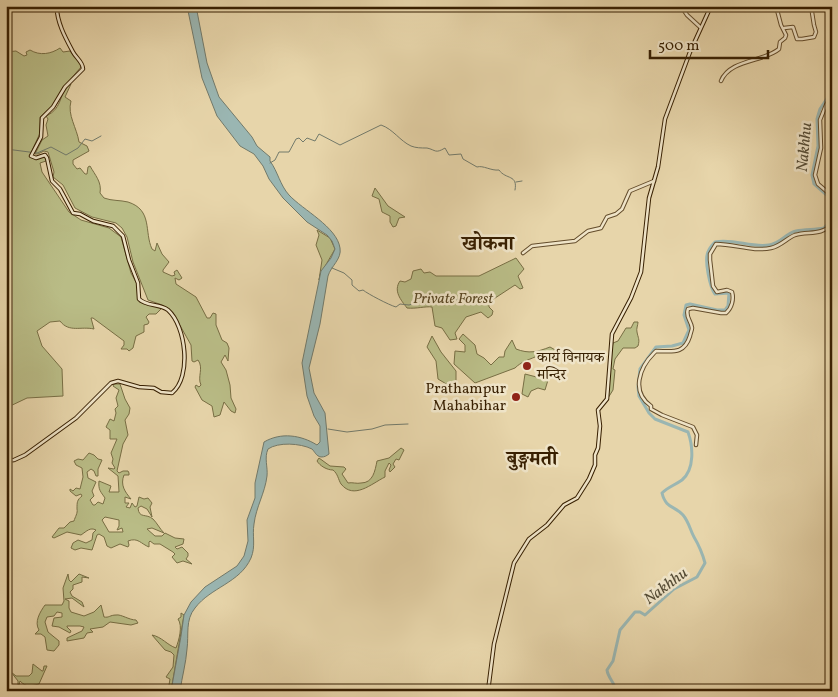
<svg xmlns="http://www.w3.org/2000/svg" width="838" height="697" font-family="Vollkorn,'Noto Serif Devanagari',serif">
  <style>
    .green { fill: #b9bc86; stroke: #786e44; fill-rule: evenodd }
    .water { fill: #9ab6b2; stroke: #727a6b }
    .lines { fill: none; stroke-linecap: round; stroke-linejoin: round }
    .stream { stroke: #727a6b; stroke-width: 1 }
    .river { stroke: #9ab6b2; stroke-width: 3 }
    .tertiary-casing { stroke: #634c2b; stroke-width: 4.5 }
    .secondary-casing { stroke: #371f01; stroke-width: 4.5 }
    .tertiary { stroke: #efe4c8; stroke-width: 2.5 }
    .secondary { stroke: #efe4c8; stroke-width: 2.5 }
    .poi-dot { fill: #8f2418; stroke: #efe4c8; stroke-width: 2 }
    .labels { text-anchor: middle; stroke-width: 5; stroke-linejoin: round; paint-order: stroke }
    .park-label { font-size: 15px; font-style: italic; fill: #584622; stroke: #efe4c8 }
    .poi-label { font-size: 15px; fill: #371f01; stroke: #efe4c8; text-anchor: start }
    .water-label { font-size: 16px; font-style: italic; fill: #554c36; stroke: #efe4c8 }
    .district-label { font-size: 20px; font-weight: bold; fill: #371f01; stroke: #efe4c8 }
  </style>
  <rect width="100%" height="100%" fill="#e7d5aa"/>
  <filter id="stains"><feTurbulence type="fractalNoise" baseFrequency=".004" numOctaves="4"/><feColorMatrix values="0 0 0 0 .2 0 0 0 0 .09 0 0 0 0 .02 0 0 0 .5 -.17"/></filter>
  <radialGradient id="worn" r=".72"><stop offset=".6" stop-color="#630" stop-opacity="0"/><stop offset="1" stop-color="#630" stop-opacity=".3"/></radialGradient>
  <g class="green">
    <path d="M60 48 63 52 70 51 81 64V67L63 88 54 104 40 117V133L30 155 32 158 44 156 47 158 46 161 40 163 42 172 69 212 81 220 109 228 121 237 131 273 137 284 139 302 162 308 156 314H149L146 317 149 322 148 324 144 325V332L136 336 133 348 129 351 127 349H121L124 345V341L93 318H91L94 329C81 326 69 333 60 321L50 322 37 331 42 346 62 369 63 396 27 398 6 408V52L16 51 24 56 27 55 26 52 30 50C40 56 51 54 60 48Z"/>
    <path d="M71 84 65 97 71 101C67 115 77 128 79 142L87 146 89 151 73 160V164L77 169 80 168 85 174H87L88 167 90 166C95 175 102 182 100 193L104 198C112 201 120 200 128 202 153 210 144 232 152 249L155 251 157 243 162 254 169 262 163 270V272L172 276 175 275 174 272 177 270 182 278 179 280 175 278 176 284 196 297 207 318H210L213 313 216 314V325L222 340 227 343 229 348 228 361 225 355 221 362 226 370 230 385 231 398 236 409 235 413 231 411 224 402 220 415 214 417 212 406 202 400 195 387 196 385 199 387 201 385C197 377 204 368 198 360L194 362 192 361 191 345 173 313 162 305 148 300 133 262 127 237 122 228 116 223 92 217 75 208 63 185 53 177 54 172 48 152 44 151 38 154H35L42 140 48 136 46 125 48 119 46 116C64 108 58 92 71 84Z"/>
    <path d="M375 188 388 206 405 217 399 218 396 226 393 227 390 222V216L382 212 379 199 372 196Z"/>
    <path d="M317 230 330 238 335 249 320 275 319 280 322 260 316 245 319 235Z"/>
    <path d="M516 258 524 269 518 276 523 288 520 289 515 285 489 302V307L493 311 492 315 488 318 481 312 466 317 455 333 457 339 450 340 442 328 435 326 432 307C426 306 416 309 407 308 401 300 393 291 400 281L405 282 411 279 413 271 421 269 424 273 430 272 436 276H479Z"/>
    <path d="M634 322H638C638 325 636 329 637 332 638 338 640 339 638 346L635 348H623L615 359 613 369 615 370 613 390 608 398 610 359 613 343 618 341 626 328H631Z"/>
    <path d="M463 334 475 345 477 354 484 358 491 365 499 357H504L505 351 512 340 516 349C529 354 537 352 550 347L557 351 555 355 543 361 535 357C528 360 521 362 515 368L475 383 454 364 455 351 465 352V345L459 339Z"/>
    <path d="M432 336 441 352 456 371V381L448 385 438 379 436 361 427 347Z"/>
    <path d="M525 374 548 380 545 390 538 388 531 391 528 397 522 394Z"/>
    <path d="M114 384H120L125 399 130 408 129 414 125 420 128 435 123 444 117 471 119 473 123 471H128L129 473V475H124C120 485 125 492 131 499L125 497V503H129L126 507 130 508 132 503 135 507 137 506 139 497 144 499 148 498 152 503 150 507 152 517 147 509 141 506 138 508C139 519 146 513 153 519 157 523 160 529 164 533L152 528 147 529 155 536H162L165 533 175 538 184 539 183 544 175 547 177 549 182 547 188 553V556L186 559 192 564 183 561 177 563 172 557 175 554 173 552 160 544H154L150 541 149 542V547C141 544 138 537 128 541L129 545 128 547 120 544 111 548 107 546 104 537 99 534 97 535 92 550 81 548 75 550 71 548 73 543 78 540 86 543 92 540 93 533 96 530C90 527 87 531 81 535L67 532 54 538 52 537 59 528H64L70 522 74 521C75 517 78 513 77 509 77 502 77 500 82 496L81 494 76 496 70 491V489L73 491 76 488 80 489 83 477 82 468 76 465 74 461 78 459 83 460 89 453 94 455 98 459 102 460 98 469V476H96L94 471 91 469 87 472 88 478 96 482 92 491 94 496 90 500 93 505H95L98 502 103 504 105 498C101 492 98 490 99 481L111 486 109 492H119L118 476 108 468 114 469 115 468 112 463 113 459 111 453 117 439H110V430L106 427 110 419 114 421 116 413 115 409 118 406 116 398 119 390 113 386ZM105 517 119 520V526L117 530 122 528 123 532H109L102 520Z"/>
    <path d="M401 448 404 450 399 460 396 459 393 464 395 467 390 472 389 470 391 465 389 463 385 471V477C371 484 354 500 341 484 338 479 338 474 333 470 327 470 320 466 317 461L319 458 330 466 344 467 346 469 342 474 348 483C352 482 357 484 361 483 373 483 375 471 377 461L389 458Z"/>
    <path d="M68 574 69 580 71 582 79 574 89 578 82 577V582L73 585V589L70 592 72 596 82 602 84 607 72 598 65 599 69 601V608L71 612 84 616 94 612 101 605 104 617C109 618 110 615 116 615 121 614 129 620 136 620L138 623 131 625 110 622 103 627 90 629 93 632 87 633 84 638 67 641V638L82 631 84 627 80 626H67V627L71 631 70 633 59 627 52 626 54 618 62 617V613L57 612 54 616 47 617 45 622 48 632 59 641V645L54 651 47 650 45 637 41 634H35L39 630C34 622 40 612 45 605H62L64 601 63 588Z"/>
    <path d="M181 613 184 615 171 691H168L170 679 166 677 173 667 174 655 171 652 165 650 152 635C162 637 167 645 176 648 179 640 183 626 178 619L181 617Z"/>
    <path d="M33 664 42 671H43L44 666H47L39 684C30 686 27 688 20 681L18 689V681L11 672 16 676H29L32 673Z"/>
  </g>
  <path class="water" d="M187 6H196L207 63 219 97 252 137 257 146 270 157V161C278 172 280 185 289 195 303 210 337 227 340 248 342 259 331 266 328 276L320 324 309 368 314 393 325 413 329 454C326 456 325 457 321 457 316 456 315 452 312 449 300 443 278 442 268 449 264 458 268 467 267 476 265 493 256 507 254 524 252 536 256 546 251 558 240 583 211 587 195 608 185 620 189 635 187 649 186 663 182 677 180 691H171L181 636 184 615 191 602 205 587 237 566 244 556 248 541 247 520 255 498V483L264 442C281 432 301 435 317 445L320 442V426L314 416 307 396 302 363 321 271 331 258 335 249 332 241 327 235 307 222 283 198 269 179 263 166 254 154 240 146 217 116 202 78Z"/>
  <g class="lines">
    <g class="stream">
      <path d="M6 149 37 153 51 147 66 155 78 148 85 139 92 141 101 136"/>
      <path d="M270 163 275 160 279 152H289L296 139 299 138 303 142 307 138 315 141 319 134 340 145 381 125C393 129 400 141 411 146 416 148 421 148 427 148 436 150 435 154 445 148L449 155 461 154 463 159 477 167C483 165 491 171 499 170 506 180 518 174 515 190"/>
      <path d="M516 182 522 181"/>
      <path d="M332 268 344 273 352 280V285L359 291 363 290C368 294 389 305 396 307L400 304 409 305 431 298 447 304 469 294"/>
      <path d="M328 429 347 432 372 429 385 425 408 424"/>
    </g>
    <g class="river">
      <path d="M832 91 820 109 817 119 818 146 812 175 814 184 832 200"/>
      <path d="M616 691C615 683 608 678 607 670L613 661 620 630 635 612H640L645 615 674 589 697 577 705 563C702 552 700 547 694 537 690 530 689 522 683 515 674 505 666 509 662 493 668 487 675 485 682 480 695 469 693 446 688 432L655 419 649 413 639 396 638 387 640 369 656 347 672 346 683 343 689 330 684 315 686 305 690 304 717 310H725L728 306 729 293 715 294C710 288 704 260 708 252 709 249 712 245 715 242 733 238 751 248 769 245 780 244 786 233 796 231 805 229 815 230 824 228L832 219"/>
    </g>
    <g class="tertiary-casing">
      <g id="tertiary">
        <path d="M681 6 687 15 700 27"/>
        <path d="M784 28 793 27 797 39H802L814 37 816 32 814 25 811 6"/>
        <path d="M721 81C730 59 764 62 779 49L780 42 785 38 786 35 781 25 776 6"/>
        <path d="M832 96 826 105 820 120 821 148 815 175 818 184 832 196"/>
        <path d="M523 253 532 246 575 241 588 231 601 228 607 217 616 214 622 209 630 191 654 181"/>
        <path d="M696 445 697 435 693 427 662 415 651 409V406C631 392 639 368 654 353L656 351C672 351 684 355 690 336 690 335 692 330 692 328 691 320 685 317 688 309L693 308 721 313H726C732 308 734 299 732 292L727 290 717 292 713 286 710 260V254L716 244C735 244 753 252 771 248 781 246 787 238 795 235 809 231 821 236 832 224"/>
      </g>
    </g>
    <g class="secondary-casing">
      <g id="secondary">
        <path d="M6 461 14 460 25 455 76 418 111 383 118 381 139 387 154 388 161 392 172 393C192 377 186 326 168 310 159 303 147 307 139 299L138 283 129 260 123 236 113 226 93 221 80 214 73 213 60 189 52 181 47 158 45 155 36 158 31 156 41 137 42 118 53 107 65 87 83 69C83 62 76 58 73 52 66 39 56 21 57 6"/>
        <path d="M488 691 494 644 514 563 529 539 547 525 564 505 577 498 589 479 595 465V455L598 448 600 426 598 410 607 399 612 334 631 298 641 272 649 198 658 167 665 119 690 52 711 6"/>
      </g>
    </g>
    <use href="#tertiary" class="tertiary"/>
    <use href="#secondary" class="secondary"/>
  </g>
  <g class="poi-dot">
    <circle cx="527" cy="366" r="5"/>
    <circle cx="516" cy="397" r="5"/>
  </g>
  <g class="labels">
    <g class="park-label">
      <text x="453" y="303">Private Forest</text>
    </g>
    <g class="poi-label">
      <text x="537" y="362">कार्य विनायक<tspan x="537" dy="17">मन्दिर</tspan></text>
      <text x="506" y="393" text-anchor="end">Prathampur<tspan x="506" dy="17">Mahabihar</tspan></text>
    </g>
    <g class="water-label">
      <text transform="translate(803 147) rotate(-85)" y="6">Nakhhu</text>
      <text transform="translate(665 585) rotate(-37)" y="6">Nakhhu</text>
    </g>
    <g class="district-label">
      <text x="488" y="250">खोकना</text>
      <text x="532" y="465">बुङ्गमती</text>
    </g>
  </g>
  <rect width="838" height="697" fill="none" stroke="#e7d5aa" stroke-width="25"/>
  <rect x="8" y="8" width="823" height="682" fill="none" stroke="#371f01" stroke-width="2.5"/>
  <rect x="12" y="12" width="813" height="672" fill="none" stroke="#371f01"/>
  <path d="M650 50v8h118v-8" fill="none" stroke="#371f01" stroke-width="2.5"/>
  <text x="658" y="50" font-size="15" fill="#371f01" stroke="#efe4c8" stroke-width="4" paint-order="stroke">500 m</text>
  <rect width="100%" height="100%" filter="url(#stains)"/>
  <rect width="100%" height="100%" fill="url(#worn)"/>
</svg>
